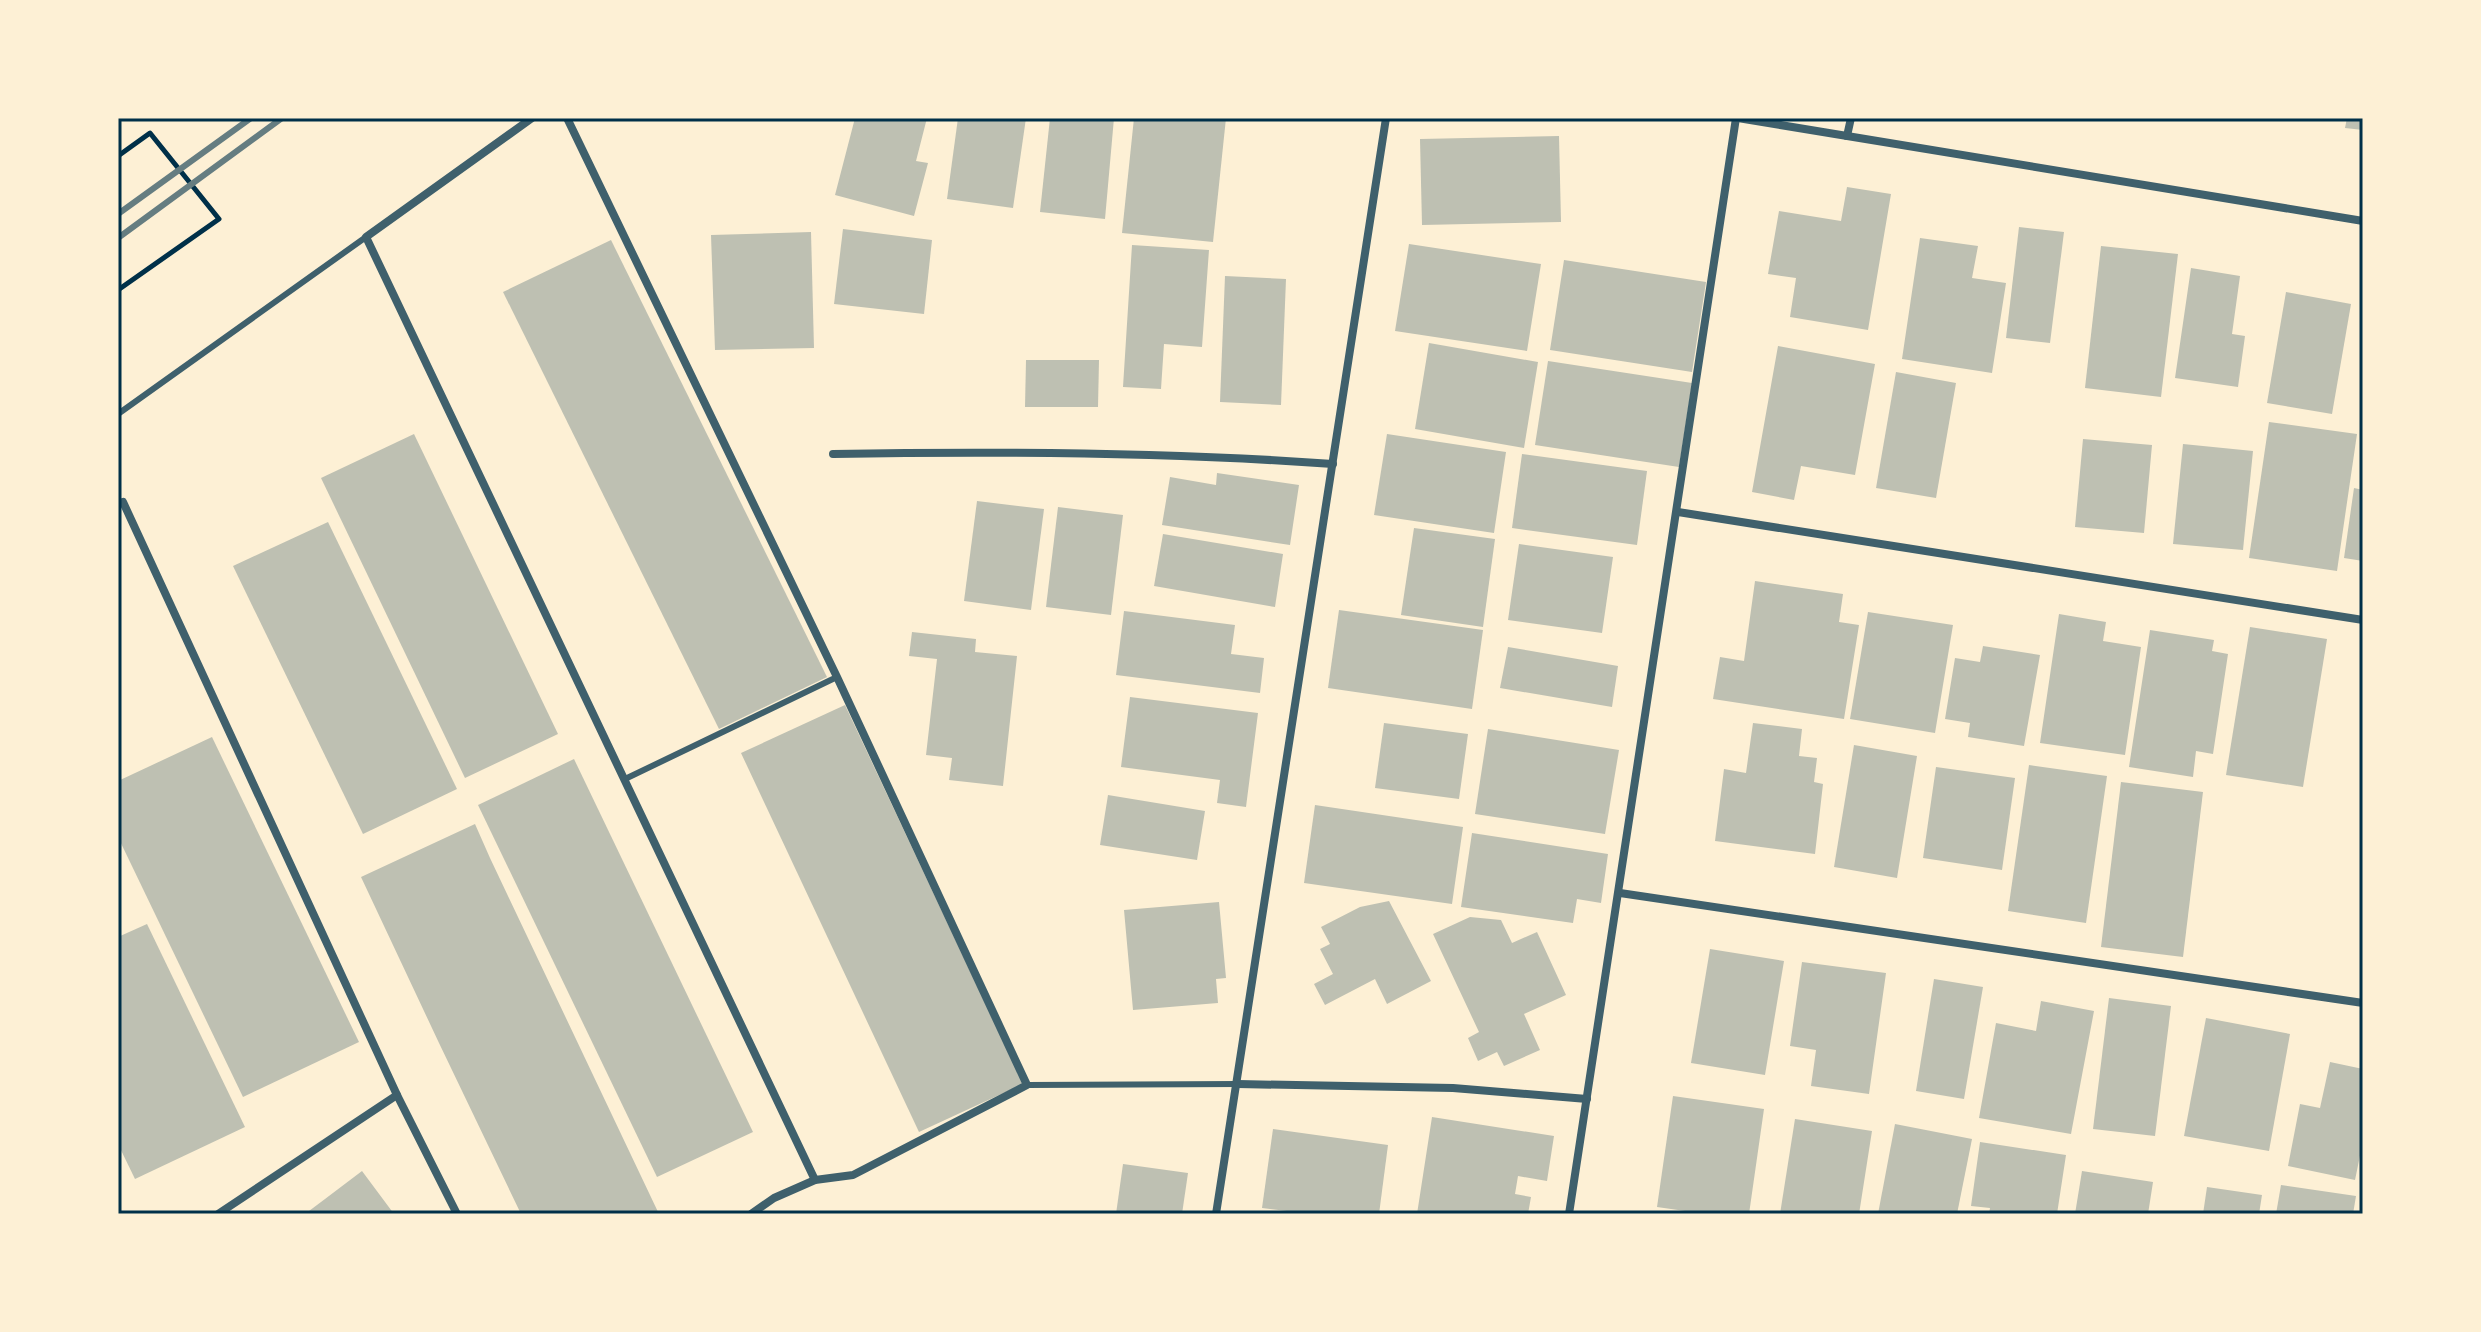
<svg xmlns="http://www.w3.org/2000/svg" width="2481" height="1332" font-family="'Golos Text',sans-serif">
  <style>
    .building { fill: #bec0b2 }
    .lines { fill: none; stroke-linecap: round; stroke-linejoin: round }
    .path { stroke: #003049; stroke-width: 5 }
    .service { stroke: #3f606c; stroke-width: 6 }
    .minor { stroke: #3f606c; stroke-width: 8 }
    .rail { stroke: #657d81; stroke-width: 6 }
    .neatline { fill: none; stroke: #003049; stroke-width: 3 }
  </style>
  <rect width="100%" height="100%" fill="#fdf0d5"/>
  <g class="building">
    <path d="M855 118H927L916 161 928 163 914 216 835 195Z"/>
    <path d="M958 118H1026L1013 208 947 199Z"/>
    <path d="M1050 118H1114L1105 219 1040 212Z"/>
    <path d="M1134 118H1226L1213 242 1122 233Z"/>
    <path d="M2347 118H2363V130L2345 128Z"/>
    <path d="M1559 136 1561 222 1422 225 1420 139Z"/>
    <path d="M1847 187 1891 194 1868 330 1790 317 1796 278 1768 274 1779 211 1841 221Z"/>
    <path d="M2019 227 2064 232 2050 343 2006 338Z"/>
    <path d="M843 229 932 240 924 314 834 304Z"/>
    <path d="M811 232 814 348 715 350 711 235Z"/>
    <path d="M1920 238 1978 246 1972 278 2006 283 1992 373 1902 359Z"/>
    <path d="M611 240 827 677 719 729 503 292Z"/>
    <path d="M1409 244 1541 264 1527 351 1395 331Z"/>
    <path d="M1132 245 1209 250 1202 347 1164 344 1161 389 1123 387Z"/>
    <path d="M2101 246 2178 254 2161 397 2085 388Z"/>
    <path d="M1564 260 1706 282 1692 372 1550 350Z"/>
    <path d="M2191 268 2240 276 2232 334 2245 336 2238 387 2175 378Z"/>
    <path d="M1225 276 1286 279 1281 405 1220 402Z"/>
    <path d="M2286 292 2351 304 2332 414 2267 403Z"/>
    <path d="M1429 343 1538 362 1524 448 1415 429Z"/>
    <path d="M1778 346 1875 364 1855 475 1801 466 1794 500 1752 492Z"/>
    <path d="M1026 360H1099L1098 407H1025Z"/>
    <path d="M1548 361 1692 383 1679 467 1535 445Z"/>
    <path d="M1896 372 1956 383 1936 498 1876 488Z"/>
    <path d="M2269 422 2357 434 2337 571 2249 558Z"/>
    <path d="M414 434 558 734 465 778 321 478Z"/>
    <path d="M1387 434 1506 452 1494 533 1374 515Z"/>
    <path d="M2083 439 2152 445 2144 533 2075 527Z"/>
    <path d="M2183 444 2253 451 2243 550 2173 544Z"/>
    <path d="M1522 454 1647 471 1637 545 1512 528Z"/>
    <path d="M1217 473 1299 485 1290 545 1162 525 1170 477 1216 485Z"/>
    <path d="M2354 488 2363 490V561L2344 558Z"/>
    <path d="M977 501 1044 509 1031 610 964 601Z"/>
    <path d="M1058 507 1123 515 1111 615 1046 607Z"/>
    <path d="M328 522 457 789 363 834 233 566Z"/>
    <path d="M1414 528 1495 539 1483 627 1401 615Z"/>
    <path d="M1163 534 1283 554 1275 607 1154 586Z"/>
    <path d="M1519 544 1613 557 1602 633 1508 620Z"/>
    <path d="M1755 581 1843 594 1839 622 1859 625 1844 719 1713 699 1720 657 1744 661Z"/>
    <path d="M1339 610 1483 630 1472 709 1328 688Z"/>
    <path d="M1124 611 1235 625 1231 654 1264 658 1260 693 1116 675Z"/>
    <path d="M1868 612 1953 625 1935 733 1850 719Z"/>
    <path d="M2059 614 2106 622 2103 641 2141 647 2125 755 2040 743Z"/>
    <path d="M2250 627 2327 639 2303 787 2226 775Z"/>
    <path d="M2150 630 2214 640 2212 651 2228 654 2213 754 2196 751 2193 777 2129 767Z"/>
    <path d="M912 632 976 639 975 652 1017 656 1003 786 949 780 952 758 926 755 937 659 909 656Z"/>
    <path d="M1983 646 2040 655 2024 746 1968 737 1970 723 1945 719 1955 658 1980 662Z"/>
    <path d="M1508 647 1618 666 1612 707 1500 688Z"/>
    <path d="M1130 697 1258 713 1246 807 1217 803 1220 780 1121 767Z"/>
    <path d="M845 705 1023 1084 919 1132 741 753Z"/>
    <path d="M1384 723 1468 734 1459 799 1375 788Z"/>
    <path d="M1753 723 1802 729 1799 756 1817 758 1814 782 1823 784 1815 854 1715 841 1724 769 1746 773Z"/>
    <path d="M1488 729 1619 750 1605 834 1475 814Z"/>
    <path d="M212 737 359 1042 243 1097 118 837V781Z"/>
    <path d="M1854 745 1917 756 1897 878 1834 867Z"/>
    <path d="M574 759 753 1132 657 1177 478 805Z"/>
    <path d="M2029 765 2107 776 2086 923 2008 911Z"/>
    <path d="M1936 767 2015 778 2002 870 1923 858Z"/>
    <path d="M2121 782 2203 792 2183 957 2101 947Z"/>
    <path d="M1108 795 1205 811 1197 860 1100 845Z"/>
    <path d="M1315 805 1463 827 1452 904 1304 883Z"/>
    <path d="M475 824 490 858 659 1214H521L439 1043 361 877Z"/>
    <path d="M1472 833 1608 854 1601 903 1577 899 1573 923 1461 907Z"/>
    <path d="M1389 901 1431 981 1387 1004 1375 979 1325 1005 1314 984 1333 974 1320 949 1330 944 1321 927 1360 907Z"/>
    <path d="M1219 902 1226 978 1216 979 1218 1003 1133 1010 1124 910Z"/>
    <path d="M1470 917 1501 920 1512 943 1537 932 1566 995 1524 1014 1540 1050 1504 1066 1497 1052 1478 1061 1468 1038 1479 1032 1433 934Z"/>
    <path d="M147 924 245 1127 135 1179 118 1144V937Z"/>
    <path d="M1710 949 1784 961 1765 1075 1691 1063Z"/>
    <path d="M1802 962 1886 973 1869 1094 1811 1086 1816 1050 1790 1046Z"/>
    <path d="M1934 979 1983 987 1964 1099 1916 1091Z"/>
    <path d="M2109 998 2171 1006 2155 1136 2093 1129Z"/>
    <path d="M2041 1001 2094 1011 2071 1134 1979 1118 1996 1023 2036 1031Z"/>
    <path d="M2206 1018 2290 1034 2269 1151 2184 1136Z"/>
    <path d="M2330 1062 2363 1069V1141L2355 1180 2288 1166 2300 1104 2320 1108Z"/>
    <path d="M1673 1096 1764 1109 1749 1214H1706L1657 1207Z"/>
    <path d="M1432 1117 1554 1136 1547 1181 1518 1176 1515 1194 1531 1197 1528 1214H1417Z"/>
    <path d="M1795 1119 1872 1131 1859 1214H1780Z"/>
    <path d="M1895 1124 1972 1139 1957 1214H1878Z"/>
    <path d="M1273 1129 1388 1145 1379 1214H1312L1262 1208Z"/>
    <path d="M1980 1142 2066 1155 2057 1214H1989L1990 1208 1971 1206Z"/>
    <path d="M1123 1164 1188 1173 1182 1214H1116Z"/>
    <path d="M362 1171 394 1214H305L325 1199Z"/>
    <path d="M2082 1171 2153 1182 2148 1214H2075Z"/>
    <path d="M2281 1185 2356 1196 2353 1214H2276Z"/>
    <path d="M2207 1187 2262 1195 2259 1214H2203Z"/>
  </g>
  <g class="lines">
    <path class="path" d="M118 156 150 133 219 219 118 290"/>
    <g class="service">
      <path d="M118 414 366 237"/>
      <path d="M625 779 837 677"/>
      <path d="M1027 1085 1238 1084"/>
    </g>
    <g class="minor">
      <path d="M532 118 366 237 815 1180 774 1198 751 1214"/>
      <path d="M567 118 837 677 1027 1085 853 1175 815 1180"/>
      <path d="M1738 118 2363 221"/>
      <path d="M1847 136 1851 118"/>
      <path d="M833 454C1000 451 1166 452 1333 464"/>
      <path d="M123 502 397 1095 457 1214"/>
      <path d="M1678 512 2363 620"/>
      <path d="M1620 893 2363 1003"/>
      <path d="M1238 1084 1453 1088 1587 1099"/>
      <path d="M218 1214 397 1095"/>
      <path d="M1216 1214 1386 118"/>
      <path d="M1569 1214 1736 118"/>
    </g>
    <g class="rail">
      <path d="M118 214 251 118"/>
      <path d="M118 238 282 118"/>
    </g>
  </g>
  <rect width="2481" height="1332" fill="none" stroke="#fdf0d5" stroke-width="240"/>
  <rect x="120" y="120" width="2241" height="1092" class="neatline"/>
</svg>
